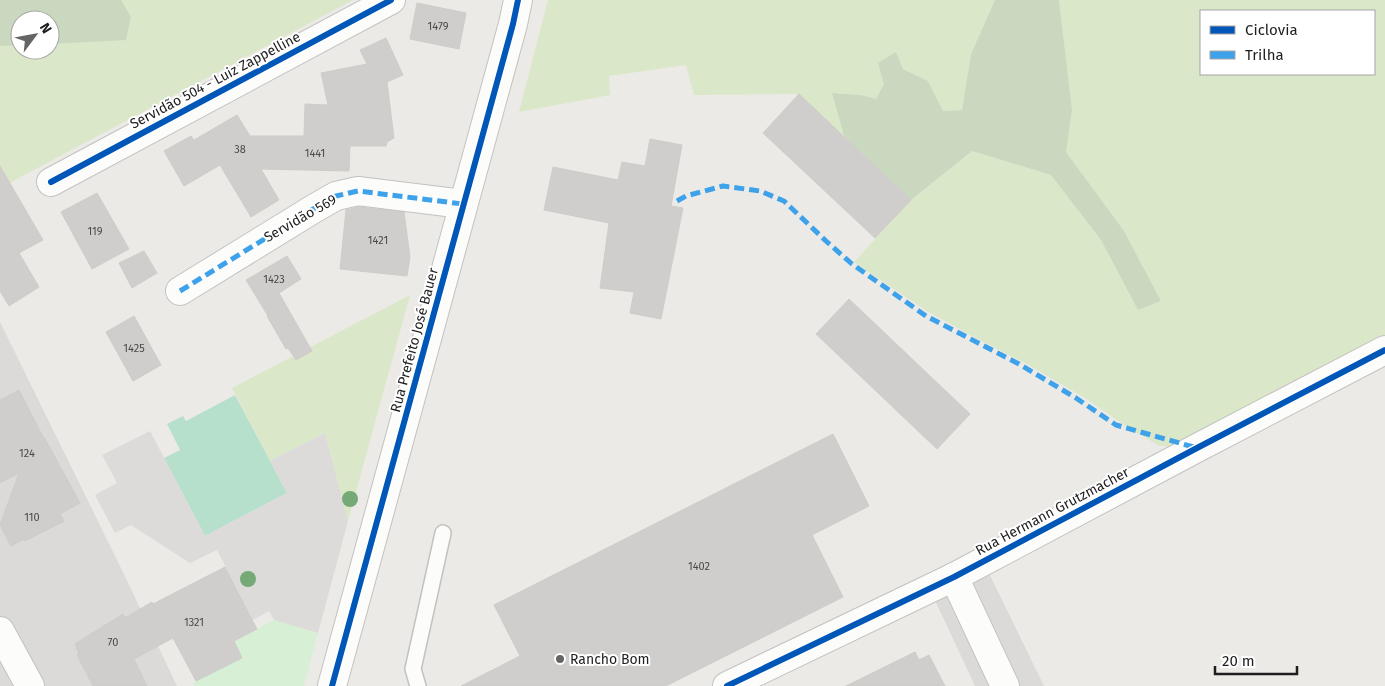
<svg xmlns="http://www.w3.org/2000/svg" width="1385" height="686" font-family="'Fira Sans',sans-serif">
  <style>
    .residential { fill: #dbdad8 }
    .grass { fill: #dae7c8; fill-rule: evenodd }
    .forest { fill: #c9d8be }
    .park { fill: #d7f0d5 }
    .pitch { fill: #b6e0cc }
    .parking { fill: #dcdbda }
    .building { fill: #d0cecc; stroke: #cfccc8 }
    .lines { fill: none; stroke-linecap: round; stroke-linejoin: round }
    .service-casing { stroke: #c3c2c1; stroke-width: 18 }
    .minor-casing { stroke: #c3c2c1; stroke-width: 30 }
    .tertiary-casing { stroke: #c3c2c1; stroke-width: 30 }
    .service { stroke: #fcfcfb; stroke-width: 15 }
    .minor { stroke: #fcfcfb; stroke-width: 28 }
    .tertiary { stroke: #fcfcfb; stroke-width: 28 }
    .quiet { stroke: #3da2ea; stroke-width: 5; stroke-dasharray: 10 5; stroke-linecap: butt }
    .cycleway-casing { stroke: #fff; stroke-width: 9 }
    .cycleway { stroke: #0057b8; stroke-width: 6 }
    .tree { fill: #75a976 }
    .poi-dot { fill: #666564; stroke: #fff; stroke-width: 2 }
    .labels { text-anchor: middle; stroke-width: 4; stroke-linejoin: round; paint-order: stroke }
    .number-label { font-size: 11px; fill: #4a4a4a }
    .street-label { font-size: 14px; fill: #1e1e1e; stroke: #fff }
    .poi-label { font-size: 14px; fill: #1e1e1e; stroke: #fff; text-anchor: start }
  </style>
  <rect width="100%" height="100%" fill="#eceae7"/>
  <g class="residential">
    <path d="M0 322 120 566 177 686H0Z"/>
    <path d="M987 569 1044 686H975L933 596Z"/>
  </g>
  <g class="grass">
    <path d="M0 0H353L0 188ZM20 20H50V50H20Z"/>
    <path d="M548 0H995L971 54 962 110 943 111 928 81 903 69 896 52 884 84 876 99 861 95 832 93 844 136 799 94 694 95 686 65 609 76 610 95 519 112Z"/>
    <path d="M1059 0H1385V344L1179 449 1158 445 1130 429 1085 398 1027 364 974 337 925 310 854 262 911 200 972 151 1051 175 1101 240 1138 310 1161 301 1124 231 1066 152 1072 110ZM1201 11H1374V74H1201Z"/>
    <path d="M410 295 348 521 325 433 270 461 232 388Z"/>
  </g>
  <g class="forest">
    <path d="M0 0H121L131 17 126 40 50 44V20H20V45L0 46Z"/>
    <path d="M995 0H1059L1072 110 1066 152 1124 231 1161 301 1138 310 1101 240 1051 175 972 151 911 200 844 136 832 93 861 95 876 99 884 84 878 63 896 52 903 69 928 81 943 111 962 110 971 54Z"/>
  </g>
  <path class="park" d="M274 620 318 633 304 686H195L193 683 196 681 242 658 234 641Z"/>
  <path class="pitch" d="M235 395 287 493 205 536 164 458 180 450 167 424 183 416 186 421Z"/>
  <path class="parking" d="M150 431 205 536 287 493 270 461 325 433 348 521 318 633 274 620 269 611 253 620 217 550 190 563 131 525 115 533 95 495 117 483 102 455Z"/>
  <g class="building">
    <path d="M417 3 466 13 459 49 410 39Z"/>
    <path d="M386 38 403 75 387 82 394 138 387 142 386 146H350L349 171 261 169 279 200 251 217 220 165 184 186 164 151 191 136 194 140 237 115 250 136H304L305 104 328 105 321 73 367 64 360 50Z"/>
    <path d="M799 94 911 200 875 238 763 133Z"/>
    <path d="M650 139 682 145 671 206 683 208 661 319 630 313 634 292 600 288 609 223 544 210 553 167 618 180 622 162 645 166Z"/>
    <path d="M0 166 43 240 19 253 39 287 9 306 0 291Z"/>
    <path d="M97 193 129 249 92 269 61 212Z"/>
    <path d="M359 207 404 212 410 257 407 276 340 269 346 210Z"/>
    <path d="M144 251 157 273 132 288 119 263Z"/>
    <path d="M287 256 301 279 279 293 312 351 296 360 288 348 286 349 267 316H268L246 280Z"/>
    <path d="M849 299 970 414 937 449 816 334Z"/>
    <path d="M134 316 161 365 133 381 106 332Z"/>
    <path d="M19 390 43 437H44L80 503 60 514 64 521 25 541 24 539 11 546 0 525 19 473 0 483V400Z"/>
    <path d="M833 434 869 506 812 535 843 597 666 686H461L520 656 494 605Z"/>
    <path d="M225 567 257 629 234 641 242 658 196 681 173 638 134 659 147 686H93L77 655 79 654 75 644 123 614 125 618 152 602 153 604Z"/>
    <path d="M915 652 919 660 929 655 945 686H846Z"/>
  </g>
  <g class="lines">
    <g class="service-casing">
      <path id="service" d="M418 686 413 669 443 533"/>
    </g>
    <g class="minor-casing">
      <g id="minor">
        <path d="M51 182 391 0"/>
        <path d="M180 291 315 208 336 196 358 191 463 204"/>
        <path d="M954 577 1005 686"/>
        <path d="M0 631 30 686"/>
        <path d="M727 686 954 577 1197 448 1385 350"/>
      </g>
    </g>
    <g class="tertiary-casing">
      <path id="tertiary" d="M332 686 513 24 518 0"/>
    </g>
    <use href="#service" class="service"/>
    <use href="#minor" class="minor"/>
    <use href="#tertiary" class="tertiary"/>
    <g class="quiet">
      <path d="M677 201 686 196 723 186 760 191 784 201 826 241 852 264 926 316 1019 364 1076 398 1116 425 1197 448"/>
      <path d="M180 291 315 208 336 196 358 191 463 204"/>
    </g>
    <g class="cycleway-casing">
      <g id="cycleway">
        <path d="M51 182 391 0"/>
        <path d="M332 686 513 24 518 0"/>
        <path d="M727 686 954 577 1197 448 1385 350"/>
      </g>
    </g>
    <use href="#cycleway" class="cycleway"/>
  </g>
  <g class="tree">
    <circle cx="350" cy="499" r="8"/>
    <circle cx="248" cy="579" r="8"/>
  </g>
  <circle class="poi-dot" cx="560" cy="659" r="5"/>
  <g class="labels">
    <g class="number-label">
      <text x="438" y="30">1479</text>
      <text x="240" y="153">38</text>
      <text x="315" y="157">1441</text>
      <text x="95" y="235">119</text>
      <text x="378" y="244">1421</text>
      <text x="274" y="283">1423</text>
      <text x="134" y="352">1425</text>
      <text x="27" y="457">124</text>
      <text x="32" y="521">110</text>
      <text x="699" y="570">1402</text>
      <text x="194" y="626">1321</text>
      <text x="113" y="646">70</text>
    </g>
    <g class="street-label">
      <text transform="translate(215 80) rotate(-28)" y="5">Servidão 504 - Luiz Zappelline</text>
      <text transform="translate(300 218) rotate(-30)" y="5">Servidão 569</text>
      <text transform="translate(414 340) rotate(-75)" y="5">Rua Prefeito José Bauer</text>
      <text transform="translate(1052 511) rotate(-28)" y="5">Rua Hermann Grutzmacher</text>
    </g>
    <g class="poi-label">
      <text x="570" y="664">Rancho Bom</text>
    </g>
  </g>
  <rect x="1200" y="10" width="175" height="65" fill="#ffffff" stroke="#a5a5a5"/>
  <rect x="1210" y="26" width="25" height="8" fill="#0057b8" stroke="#a5a5a5"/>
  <text x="1245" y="35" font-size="15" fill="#1e1e1e">Ciclovia</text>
  <rect x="1210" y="51" width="25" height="8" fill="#3da2ea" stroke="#a5a5a5"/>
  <text x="1245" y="60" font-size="15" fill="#1e1e1e">Trilha</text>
  <g transform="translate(35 35) rotate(58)"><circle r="24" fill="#ffffff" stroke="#a5a5a5"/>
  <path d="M0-4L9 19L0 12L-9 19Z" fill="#666564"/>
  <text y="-8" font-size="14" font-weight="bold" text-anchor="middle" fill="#1e1e1e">N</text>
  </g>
  <path d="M1215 666v8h82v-8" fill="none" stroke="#1e1e1e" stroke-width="2.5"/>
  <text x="1222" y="666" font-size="15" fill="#1e1e1e" stroke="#ffffff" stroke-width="4" paint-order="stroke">20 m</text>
</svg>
